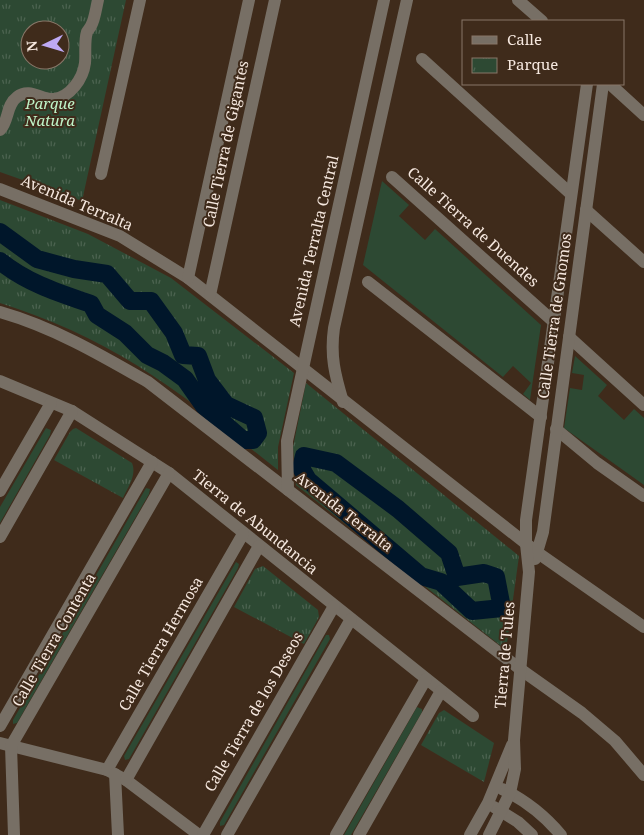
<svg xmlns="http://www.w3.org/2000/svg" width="644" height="835" font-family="'Noto Serif',serif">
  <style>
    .grass { fill: #2d4933 }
    .park { fill: url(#park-tufts); fill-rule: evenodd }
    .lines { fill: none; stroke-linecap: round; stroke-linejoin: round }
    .canal { stroke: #00162a; stroke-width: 18 }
    .pedestrian { stroke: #776f65; stroke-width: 12 }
    .minor { stroke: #776f65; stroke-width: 12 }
    .labels { text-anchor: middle; stroke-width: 4; stroke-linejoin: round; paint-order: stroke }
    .park-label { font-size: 15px; font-style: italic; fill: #bff4c8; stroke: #3f2b1b }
    .street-label { font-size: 15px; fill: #f6e8df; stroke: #3f2b1b }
  </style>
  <defs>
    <pattern id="park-tufts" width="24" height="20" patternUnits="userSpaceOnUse" patternTransform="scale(1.25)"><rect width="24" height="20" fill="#2d4933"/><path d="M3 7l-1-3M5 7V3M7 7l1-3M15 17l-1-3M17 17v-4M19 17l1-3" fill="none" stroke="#4c6350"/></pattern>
  </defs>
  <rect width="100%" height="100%" fill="#3f2b1b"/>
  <g class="grass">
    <path d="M382 181 409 205 399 216 425 240 435 229 541 325 530 400 523 394 531 383 513 366 503 377 363 265Z"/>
    <path d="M575 356 607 385 598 396 624 420 634 409 644 418V485L564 428 570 388 582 390 584 375 572 373Z"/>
    <path d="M46 428 51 430 50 435 0 523V507Z"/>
    <path d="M146 488 150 489 149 494 17 723 13 724V720Z"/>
    <path d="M236 562 239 564 238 568 129 759 125 760 124 756Z"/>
    <path d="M326 635H329L330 639 224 825 220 826V822Z"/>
    <path d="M417 707 422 709V712L351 835H344Z"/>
  </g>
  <g class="park">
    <path d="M0 0H126L82 201 0 172ZM30 30H60V60H30Z"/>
    <path d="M0 200 88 234 171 278 294 373 278 447V470C232 434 187 397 138 366 95 339 48 318 0 303Z"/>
    <path d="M306 383 519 556 506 650 296 485 293 447Z"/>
    <path d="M76 428 132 463C137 475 128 487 123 498L54 460 70 432 73 429Z"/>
    <path d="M263 566 318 610 319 617 304 644 234 607 255 569Z"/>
    <path d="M444 710 494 743 484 782 421 745 439 713Z"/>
  </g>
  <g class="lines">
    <g class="canal">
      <path d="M0 232 37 259 74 269 107 274 130 301H151L174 333 183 355 198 356 207 380 226 405 254 418 258 433 253 440H243L204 406 185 379 163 363 147 355 125 333 97 315 91 304C59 293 27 283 0 261"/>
      <path d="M304 456 336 463 398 509 449 553 457 577 484 573 496 577 502 608 472 611 441 582 421 576 308 480 301 468Z"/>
    </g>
    <path class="pedestrian" d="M0 130C9 121 6 105 17 97 30 87 41 100 54 99 70 97 83 79 85 63 86 54 84 41 87 32 88 30 90 28 91 26 95 19 96 8 98 0"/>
    <g class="minor">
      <path d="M518 0 542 21"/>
      <path d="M422 59 571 194"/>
      <path d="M610 84 644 115"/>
      <path d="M101 174 140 0"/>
      <path d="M392 177 554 322"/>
      <path d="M0 189 120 236 188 278 538 553 644 627"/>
      <path d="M586 210 644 262"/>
      <path d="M188 278 249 0"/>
      <path d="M368 282 541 417"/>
      <path d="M210 295 275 0"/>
      <path d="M0 312C53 327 101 355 148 382L520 669 582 713 615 741 644 775"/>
      <path d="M569 337 644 405"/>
      <path d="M0 381 72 411 169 473 473 716"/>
      <path d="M343 402C335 375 330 356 334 328L407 0"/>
      <path d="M556 429 597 463 644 496"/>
      <path d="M288 490 287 441 384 0"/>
      <path d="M0 491 51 403"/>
      <path d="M0 537 72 411"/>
      <path d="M535 559 543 532 603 84"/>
      <path d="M0 726 152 462"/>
      <path d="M0 743 107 770 126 780 199 835"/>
      <path d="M107 770 243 534"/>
      <path d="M115 774 118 835"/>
      <path d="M126 780 259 546"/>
      <path d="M502 789C525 800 545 816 561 835"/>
      <path d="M494 807 518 822 532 835"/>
      <path d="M14 835 11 746 169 473"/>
      <path d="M203 835 334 606"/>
      <path d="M227 835 351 619"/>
      <path d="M336 835 426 679"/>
      <path d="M359 835 441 691"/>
      <path d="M470 835 488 803 512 745"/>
      <path d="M489 835 510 793 515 769 514 740 529 572 526 544V520L587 84"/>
    </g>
  </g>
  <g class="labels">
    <g class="park-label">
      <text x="50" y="109">Parque<tspan x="50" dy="17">Natura</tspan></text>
    </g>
    <g class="street-label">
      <text transform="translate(226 144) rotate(-78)" y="5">Calle Tierra de Gigantes</text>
      <text transform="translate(77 203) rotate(23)" y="5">Avenida Terralta</text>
      <text transform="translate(473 227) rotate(42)" y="5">Calle Tierra de Duendes</text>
      <text transform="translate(314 241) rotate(-77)" y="5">Avenida Terralta Central</text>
      <text transform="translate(555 316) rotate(-82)" y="5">Calle Tierra de Gnomos</text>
      <text transform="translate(344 512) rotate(38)" y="5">Avenida Terralta</text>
      <text transform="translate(255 522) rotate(39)" y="5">Tierra de Abundancia</text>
      <text transform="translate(54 640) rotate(-60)" y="5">Calle Tierra Contenta</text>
      <text transform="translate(161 644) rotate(-60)" y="5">Calle Tierra Hermosa</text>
      <text transform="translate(505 655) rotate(-85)" y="5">Tierra de Tules</text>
      <text transform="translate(254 712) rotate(-60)" y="5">Calle Tierra de los Deseos</text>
    </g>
  </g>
  <rect x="462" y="20" width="162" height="65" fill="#3f2b1b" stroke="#887769"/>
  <rect x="472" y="36" width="25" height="8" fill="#776f65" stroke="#887769"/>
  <text x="507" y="45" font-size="15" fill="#f6e8df">Calle</text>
  <rect x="472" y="58" width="25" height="15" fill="url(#park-tufts)" stroke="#887769"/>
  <text x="507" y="70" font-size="15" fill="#f6e8df">Parque</text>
  <g transform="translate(45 45) rotate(265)"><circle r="24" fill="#3f2b1b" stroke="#887769"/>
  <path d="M0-4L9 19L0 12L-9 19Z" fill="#bea9f4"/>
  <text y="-8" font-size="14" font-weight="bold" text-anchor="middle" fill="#f6e8df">N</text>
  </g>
</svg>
